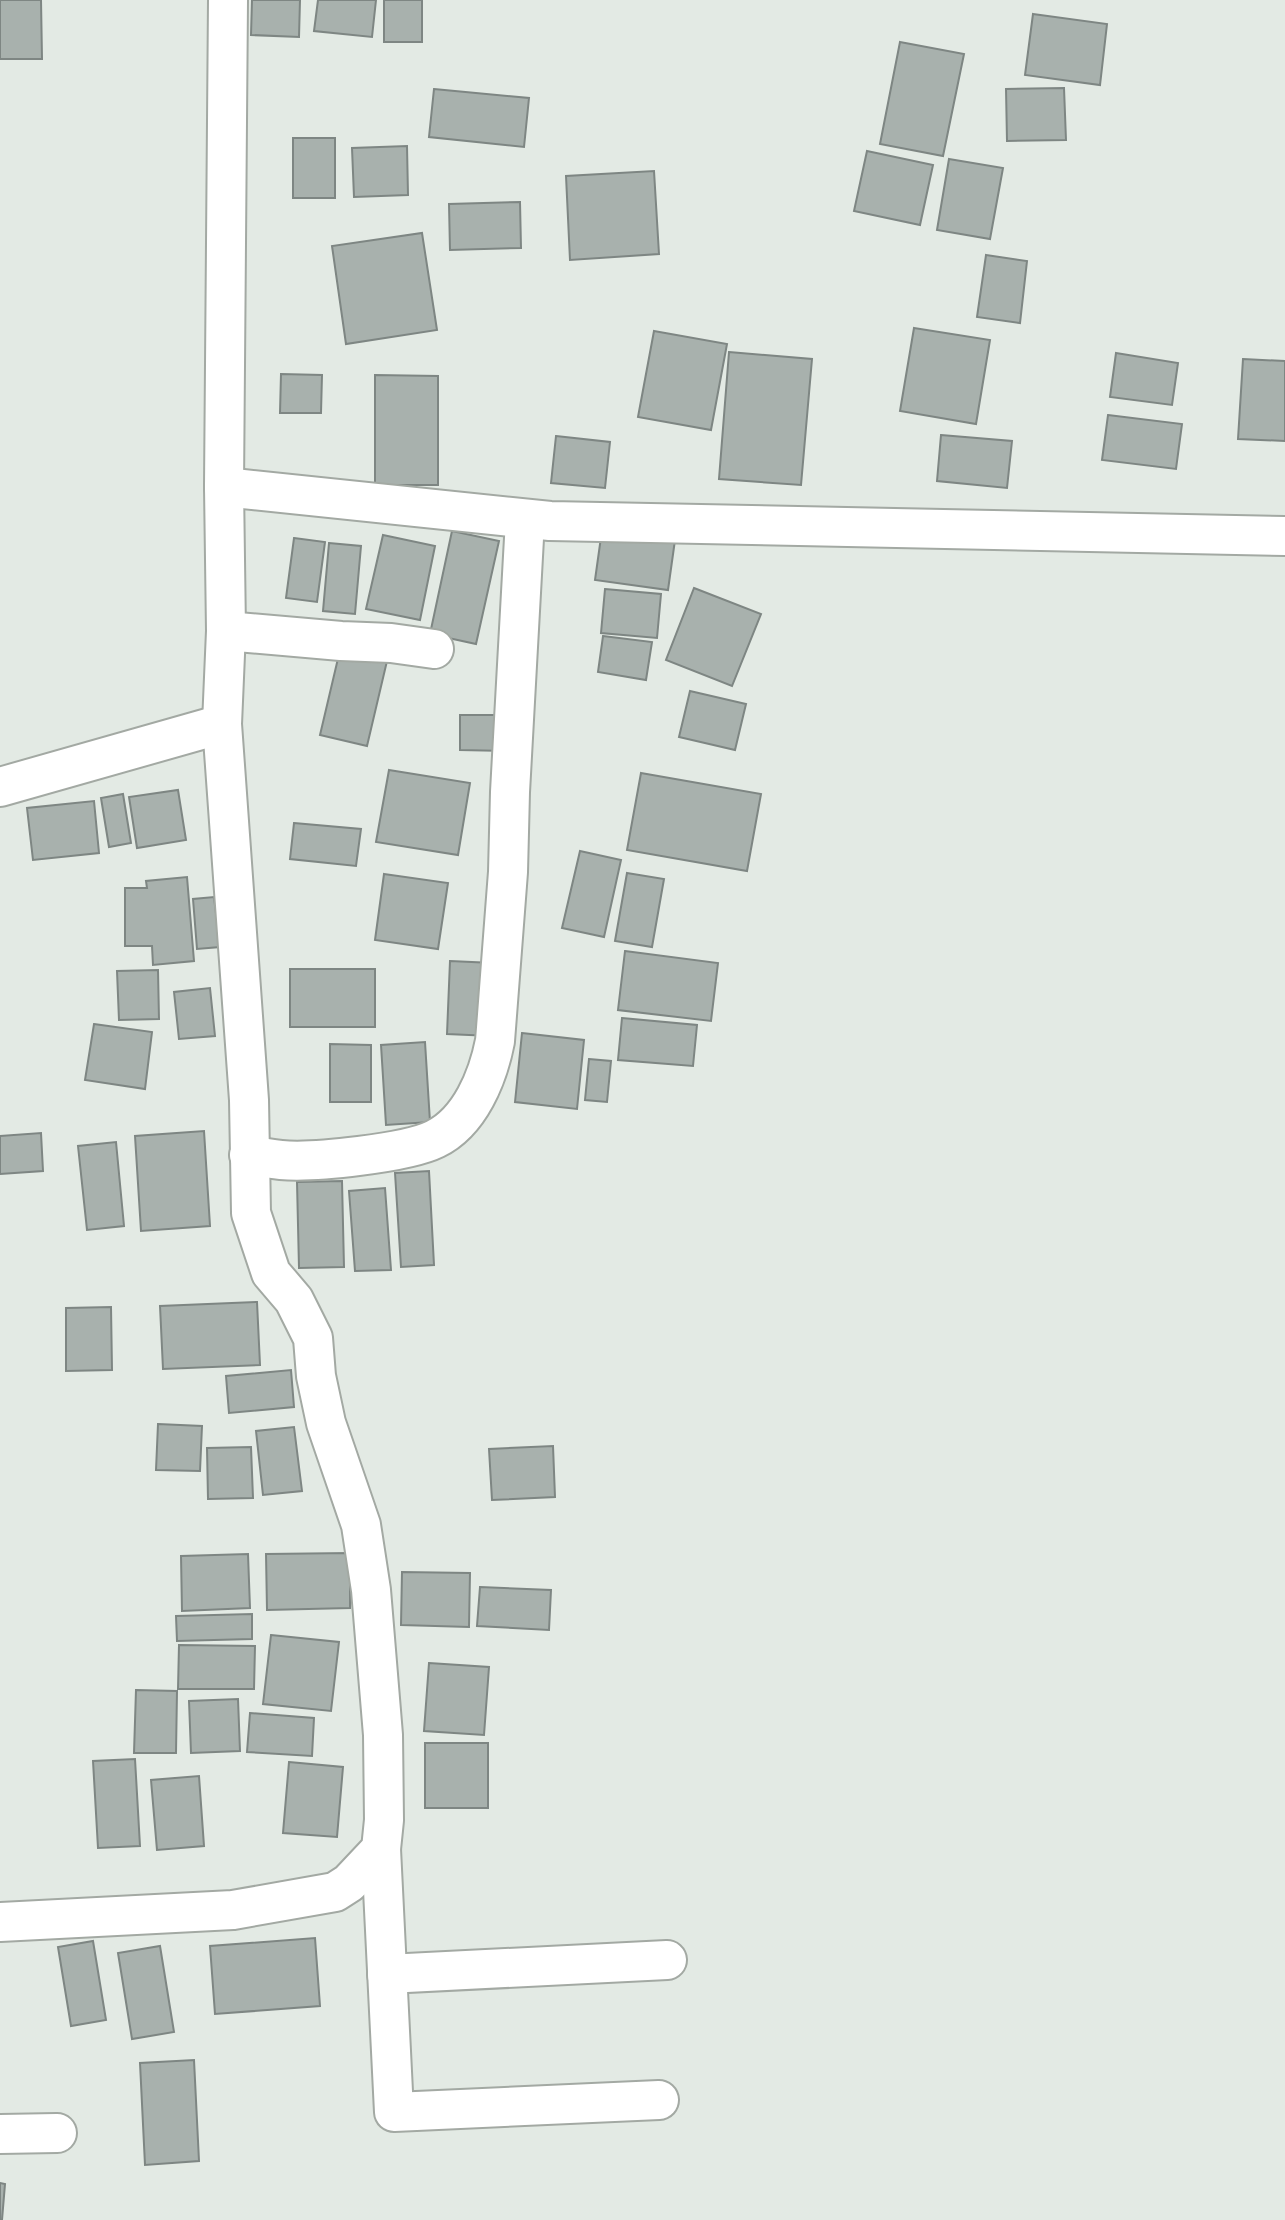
<svg xmlns="http://www.w3.org/2000/svg" width="1285" height="2220" font-family="Overpass,sans-serif">
  <style>
    .building { fill: #a8b1ad; stroke: #7e8683; stroke-width: 2 }
    .lines { fill: none; stroke-linecap: round; stroke-linejoin: round }
    .minor-casing { stroke: #a3a9a3; stroke-width: 42 }
    .minor { stroke: #fff; stroke-width: 38 }
  </style>
  <rect width="100%" height="100%" fill="#e3eae4"/>
  <g class="building">
    <path d="M0 0H41L42 59H0Z"/>
    <path d="M252 0H300L299 37 251 35Z"/>
    <path d="M318 0H376L372 37 314 31Z"/>
    <rect x="384" y="0" width="38" height="42"/>
    <path d="M1033 14 1107 24 1100 85 1025 75Z"/>
    <path d="M900 42 964 54 943 156 880 144Z"/>
    <path d="M1064 88 1066 140 1007 141 1006 89Z"/>
    <path d="M434 89 529 98 524 147 429 137Z"/>
    <rect x="293" y="138" width="42" height="60"/>
    <path d="M407 146 408 195 354 197 352 148Z"/>
    <path d="M867 151 933 165 920 225 854 211Z"/>
    <path d="M949 159 1003 168 990 239 937 230Z"/>
    <path d="M654 171 659 254 570 260 566 176Z"/>
    <path d="M520 202 521 248 450 250 449 204Z"/>
    <path d="M422 233 437 330 346 344 332 246Z"/>
    <path d="M986 255 1027 261 1020 323 977 317Z"/>
    <path d="M914 328 990 340 976 424 900 411Z"/>
    <path d="M654 331 727 344 711 430 638 417Z"/>
    <path d="M729 352 812 359 801 485 719 479Z"/>
    <path d="M1116 353 1178 363 1172 405 1110 397Z"/>
    <path d="M1243 359 1285 361V441L1238 439Z"/>
    <path d="M281 374 322 375 321 413H280Z"/>
    <path d="M375 375 438 376V485H375Z"/>
    <path d="M1108 415 1182 424 1176 469 1102 460Z"/>
    <path d="M941 435 1012 441 1007 488 937 481Z"/>
    <path d="M556 436 610 442 605 488 551 483Z"/>
    <path d="M602 530 675 540 668 590 595 580Z"/>
    <path d="M452 531 499 541 476 644 430 634Z"/>
    <path d="M383 535 435 546 420 620 366 609Z"/>
    <path d="M294 538 325 542 317 602 286 598Z"/>
    <path d="M329 543 361 546 355 614 323 611Z"/>
    <path d="M694 588 761 614 732 686 666 660Z"/>
    <path d="M605 589 661 594 657 638 601 633Z"/>
    <path d="M603 636 652 642 646 680 598 672Z"/>
    <path d="M340 650 387 661 367 746 320 735Z"/>
    <path d="M690 691 746 704 735 750 679 737Z"/>
    <path d="M460 715H508L507 751 460 750Z"/>
    <path d="M389 770 470 783 458 855 376 842Z"/>
    <path d="M641 773 761 794 747 871 627 850Z"/>
    <path d="M178 790 186 840 137 848 129 797Z"/>
    <path d="M123 794 131 843 109 847 101 798Z"/>
    <path d="M94 801 99 853 33 860 27 808Z"/>
    <path d="M294 823 361 829 356 866 290 859Z"/>
    <path d="M580 851 621 860 604 937 562 928Z"/>
    <path d="M627 873 664 879 652 947 615 941Z"/>
    <path d="M384 874 448 883 438 949 375 940Z"/>
    <path d="M187 877 194 961 153 965 152 946H125V888H147L146 881Z"/>
    <path d="M214 897 220 947 197 949 193 899Z"/>
    <path d="M625 951 718 963 711 1021 618 1010Z"/>
    <path d="M450 961 493 963 491 1036 447 1034Z"/>
    <rect x="290" y="969" width="85" height="58"/>
    <path d="M158 970 159 1019 119 1020 117 971Z"/>
    <path d="M210 988 215 1036 179 1039 174 992Z"/>
    <path d="M622 1018 697 1025 693 1066 618 1060Z"/>
    <path d="M94 1024 152 1032 145 1089 85 1080Z"/>
    <path d="M522 1033 584 1040 577 1109 515 1102Z"/>
    <path d="M425 1042 430 1122 386 1125 381 1045Z"/>
    <path d="M330 1044 371 1045V1102H330Z"/>
    <path d="M589 1059 611 1061 607 1102 585 1100Z"/>
    <path d="M204 1131 210 1226 141 1231 135 1136Z"/>
    <path d="M41 1133 43 1171 0 1174V1136Z"/>
    <path d="M116 1142 124 1226 87 1230 78 1146Z"/>
    <path d="M429 1171 434 1265 401 1267 395 1173Z"/>
    <path d="M342 1181 344 1267 299 1268 297 1182Z"/>
    <path d="M385 1188 391 1270 355 1271 349 1191Z"/>
    <path d="M257 1302 260 1365 163 1369 160 1306Z"/>
    <path d="M111 1307 112 1370 66 1371V1308Z"/>
    <path d="M291 1370 294 1407 229 1413 226 1376Z"/>
    <path d="M158 1424 202 1426 200 1471 156 1470Z"/>
    <path d="M294 1427 302 1491 263 1495 256 1431Z"/>
    <path d="M553 1446 555 1497 492 1500 489 1449Z"/>
    <path d="M251 1447 253 1498 208 1499 207 1448Z"/>
    <path d="M350 1553V1608L267 1610 266 1554Z"/>
    <path d="M248 1554 250 1608 182 1611 181 1556Z"/>
    <path d="M402 1572 470 1573 469 1627 401 1625Z"/>
    <path d="M480 1587 551 1590 549 1630 477 1626Z"/>
    <path d="M252 1614V1639L177 1641 176 1616Z"/>
    <path d="M271 1635 339 1642 331 1711 263 1704Z"/>
    <path d="M179 1645 255 1646 254 1689H178Z"/>
    <path d="M429 1663 489 1667 484 1735 424 1731Z"/>
    <path d="M136 1690 177 1691 176 1753H134Z"/>
    <path d="M238 1699 240 1751 191 1753 189 1701Z"/>
    <path d="M250 1713 314 1718 312 1756 247 1752Z"/>
    <rect x="425" y="1743" width="63" height="65"/>
    <path d="M135 1759 140 1846 98 1848 93 1761Z"/>
    <path d="M289 1762 343 1767 337 1837 283 1833Z"/>
    <path d="M199 1776 204 1846 157 1850 151 1780Z"/>
    <path d="M315 1938 320 2006 215 2014 210 1946Z"/>
    <path d="M93 1941 106 2020 71 2026 58 1947Z"/>
    <path d="M160 1946 174 2032 132 2039 118 1953Z"/>
    <path d="M194 2060 199 2161 145 2165 140 2063Z"/>
    <path d="M0 2183 5 2184 2 2220H0Z"/>
  </g>
  <g class="lines">
    <g class="minor-casing">
      <g id="minor">
        <path d="M224 487 550 521 1285 536"/>
        <path d="M226 631 341 641 391 643 434 649"/>
        <path d="M0 787 222 724"/>
        <path d="M249 1155C259 1157 270 1159 281 1160 313 1163 407 1153 435 1139 470 1122 488 1077 495 1041L508 872 510 792 525 520"/>
        <path d="M381 1849 394 2112 659 2100"/>
        <path d="M0 1922 233 1910 335 1892 349 1883 381 1849 384 1820 383 1735 371 1590 361 1525 326 1423 316 1376 313 1338 294 1300 271 1273 251 1213 249 1100 222 724 226 631 224 487 228 0"/>
        <path d="M387 1974 667 1960"/>
        <path d="M0 2134 57 2133"/>
      </g>
    </g>
    <use href="#minor" class="minor"/>
  </g>
</svg>
